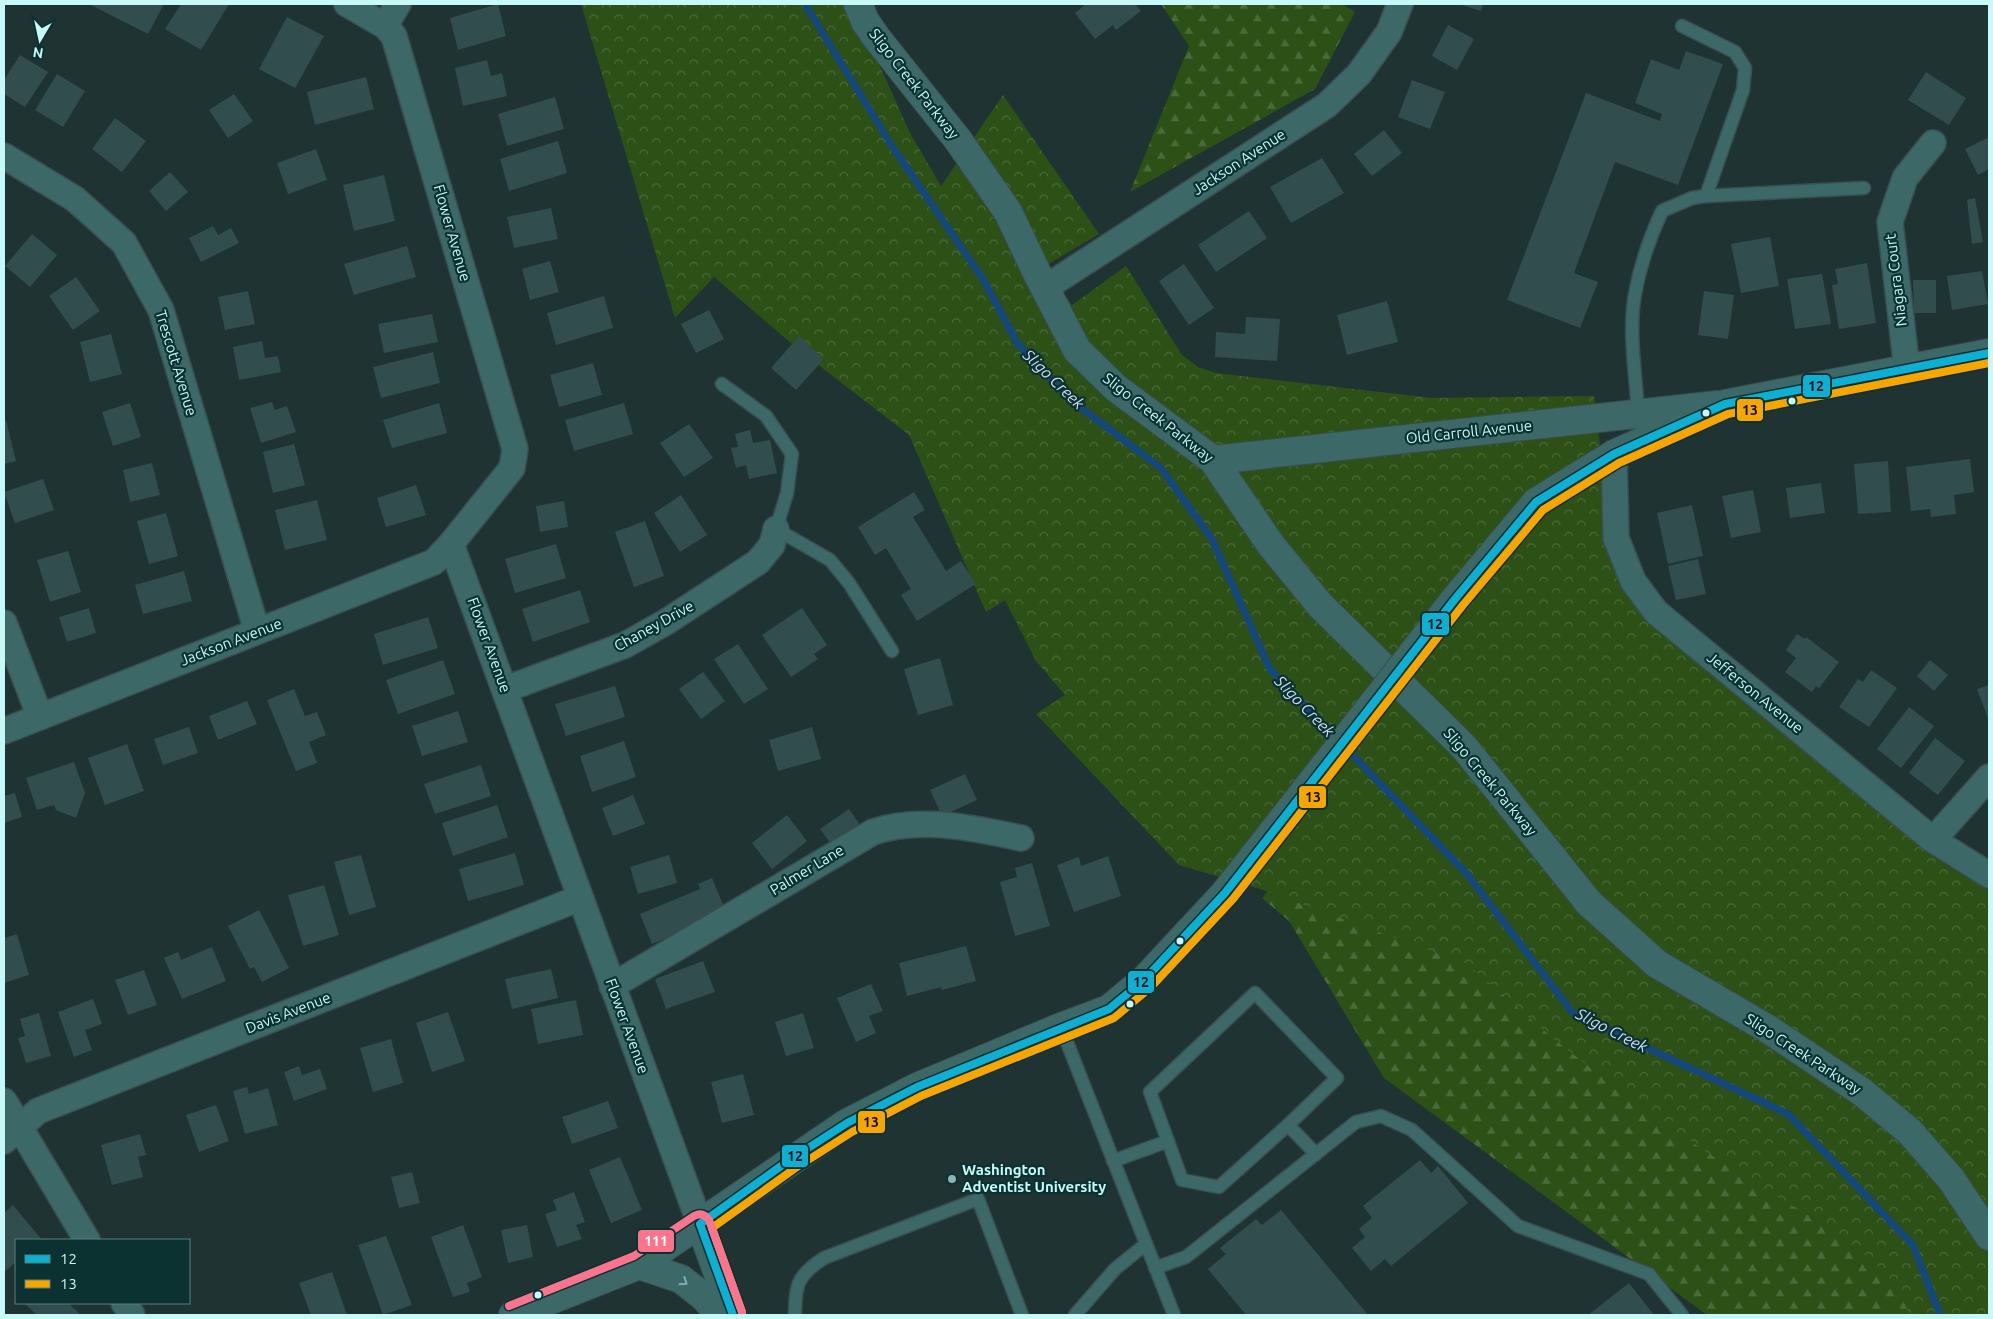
<svg xmlns="http://www.w3.org/2000/svg" width="1993" height="1319" font-family="Ubuntu,sans-serif">
  <style>
    .forest { fill: url(#forest-firs) }
    .park { fill: url(#park-crowns) }
    .lines { fill: none; stroke-linecap: round; stroke-linejoin: round }
    .stream { stroke: #15477f; stroke-width: 7 }
    .building { fill: #314d4d }
    .service-casing { stroke: #384f4f; stroke-width: 15 }
    .minor-casing { stroke: #384f4f; stroke-width: 28 }
    .tertiary-casing { stroke: #384f4f; stroke-width: 30 }
    .secondary-casing { stroke: #384f4f; stroke-width: 30 }
    .service { stroke: #3c6868; stroke-width: 12 }
    .minor { stroke: #3c6868; stroke-width: 25 }
    .tertiary { stroke: #3c6868; stroke-width: 28 }
    .secondary { stroke: #3c6868; stroke-width: 28 }
    .secondary-bridge-casing { stroke: #384f4f; stroke-width: 30; stroke-linecap: butt }
    .secondary-bridge { stroke: #3c6868; stroke-width: 28 }
    .bus-1-casing { stroke: #0c3131; stroke-width: 11 }
    .bus-2-casing { stroke: #0c3131; stroke-width: 11 }
    .bus-3-casing { stroke: #0c3131; stroke-width: 11 }
    .bus-1 { stroke: #0dafd3; stroke-width: 8 }
    .bus-2 { stroke: #f7a600; stroke-width: 8 }
    .bus-3 { stroke: #fc738d; stroke-width: 8 }
    .oneway { stroke: #82b0b0 }
    .bus-dot { fill: #c7f9f9; stroke: #0c3131; stroke-width: 2 }
    .poi-dot { fill: #8cb4b4; stroke: #0c3131; stroke-width: 2 }
    .labels { text-anchor: middle; stroke-width: 4.5; stroke-linejoin: round; paint-order: stroke }
    .street-label { font-size: 15px; fill: #c7f9f9; stroke: #0c3131 }
    .poi-label { font-size: 15px; font-weight: bold; fill: #c7f9f9; stroke: #0c3131; text-anchor: start }
    .water-label { font-size: 16px; font-style: italic; fill: #cedef4; stroke: #0c3131 }
    .line-badge { stroke: #0c3131; stroke-width: 2 }
    .badge-label { font-size: 14px; text-anchor: middle; font-weight: bold; fill: #fff }
    .pale-badge-label { font-size: 14px; text-anchor: middle; font-weight: bold; fill: #111 }
  </style>
  <defs>
    <pattern id="forest-firs" width="22" height="20" patternUnits="userSpaceOnUse" patternTransform="scale(1.25)"><rect width="22" height="20" fill="#2d5017"/><path d="M5 1l3.5 6h-7zM16 11l3.5 6h-7z" fill="#4a6a3a"/></pattern>
    <pattern id="park-crowns" width="20" height="18" patternUnits="userSpaceOnUse" patternTransform="scale(1.25)"><rect width="20" height="18" fill="#2d5017"/><path d="M2 6a3 3 0 1 1 6 0M12 15a3 3 0 1 1 6 0" fill="none" stroke="#4a6a3a"/></pattern>
  </defs>
  <rect width="100%" height="100%" fill="#1f3333"/>
  <g class="forest">
    <path d="M1161 4H1342L1355 12 1315 89 1130 192 1189 46Z"/>
    <path d="M1385 744 1989 1315H1707L1384 1078 1289 921 1262 898Z"/>
  </g>
  <path class="park" d="M581 4H852L910 133 941 186 1003 95 1099 234 1045 266 1072 305 1126 266 1182 355 1198 367 1216 373 1432 398 1594 396 1613 554 1651 608 1989 884V1315H1909L1903 1300 1883 1271 1843 1236 1742 1176 1646 1111 1555 1040 1467 964 1260 889 1179 865 1036 714 1065 695 1036 661 1005 600 986 612 909 435 799 350 714 277 675 318Z"/>
  <g class="lines">
    <g class="stream">
      <path d="M805 4 892 146 983 279 1018 344 1068 398 1161 468 1212 539 1270 669 1337 739"/>
      <path d="M1345 747 1467 874 1573 1013 1788 1114 1913 1245 1940 1315"/>
    </g>
  </g>
  <g class="building">
    <path d="M89 4H164L148 34Z"/>
    <path d="M181 4H229L201 50 165 29Z"/>
    <path d="M498 4 506 36 458 50 450 18Z"/>
    <path d="M1086 4H1135L1141 11 1116 30 1113 25 1095 39 1075 13Z"/>
    <path d="M1459 4H1483L1481 11Z"/>
    <path d="M287 17 324 36 295 88 259 69Z"/>
    <path d="M1448 25 1474 39 1457 70 1432 56Z"/>
    <path d="M1686 51 1723 64 1678 185 1615 162 1574 273 1598 282 1580 328 1507 300 1586 93 1660 121 1662 114 1635 103 1651 59 1679 70Z"/>
    <path d="M20 55 48 72 25 107 4 94V80Z"/>
    <path d="M487 60 491 76 502 73 507 96 463 106 455 68Z"/>
    <path d="M1926 72 1966 98 1949 125 1908 100Z"/>
    <path d="M57 74 85 91 63 127 35 110Z"/>
    <path d="M366 77 374 109 315 125 307 92Z"/>
    <path d="M1412 80 1445 92 1430 129 1398 117Z"/>
    <path d="M234 94 253 121 228 138 209 110Z"/>
    <path d="M555 97 564 129 507 146 498 114Z"/>
    <path d="M115 118 146 141 122 172 92 149Z"/>
    <path d="M1384 130 1402 153 1372 176 1354 154Z"/>
    <path d="M1989 137V169L1978 175 1965 149Z"/>
    <path d="M558 141 567 173 509 191 500 159Z"/>
    <path d="M316 149 327 180 288 194 277 163Z"/>
    <path d="M1322 158 1344 193 1291 223 1270 187Z"/>
    <path d="M170 172 188 192 166 211 149 191Z"/>
    <path d="M384 175 395 221 354 231 343 185Z"/>
    <path d="M1975 198 1983 242 1972 244 1967 200Z"/>
    <path d="M551 208 558 239 514 248 507 217Z"/>
    <path d="M1249 211 1267 238 1216 272 1198 245Z"/>
    <path d="M213 226 218 235 231 228 239 243 201 262 189 238Z"/>
    <path d="M32 234 57 255 30 287 5 266Z"/>
    <path d="M1770 237 1779 286 1741 293 1731 244Z"/>
    <path d="M407 246 416 277 354 295 344 264Z"/>
    <path d="M550 261 559 292 530 300 522 269Z"/>
    <path d="M1867 263 1876 323 1839 329 1832 285 1838 284 1835 269Z"/>
    <path d="M1184 264 1214 308 1189 325 1159 281Z"/>
    <path d="M1982 271 1988 304 1952 310 1947 276Z"/>
    <path d="M1822 274 1831 324 1795 329 1787 279Z"/>
    <path d="M76 277 100 311 73 330 49 296Z"/>
    <path d="M1913 280H1936V313H1914Z"/>
    <path d="M248 291 255 324 225 330 218 297Z"/>
    <path d="M1704 291 1734 295 1728 339 1698 335Z"/>
    <path d="M604 296 613 328 556 345 547 313Z"/>
    <path d="M1387 301 1398 342 1347 355 1337 315Z"/>
    <path d="M709 310 724 339 696 353 681 324Z"/>
    <path d="M432 314 438 342 384 353 378 324Z"/>
    <path d="M1246 317 1280 319 1277 361 1215 357 1216 332 1245 334Z"/>
    <path d="M111 334 122 374 90 382 80 342Z"/>
    <path d="M799 336 824 359 796 390 771 368Z"/>
    <path d="M262 341 265 358 278 356 281 372 239 380 233 347Z"/>
    <path d="M433 352 440 383 381 398 373 367Z"/>
    <path d="M593 363 602 395 559 407 550 375Z"/>
    <path d="M272 402 275 410 287 406 296 432 261 443 250 408Z"/>
    <path d="M130 403 141 437 113 446 102 412Z"/>
    <path d="M439 403 447 433 392 448 383 420Z"/>
    <path d="M624 403 633 434 574 451 565 420Z"/>
    <path d="M6 420 16 461 4 464V421Z"/>
    <path d="M689 424 713 458 684 477 660 443Z"/>
    <path d="M750 430 753 443 770 440 777 473 749 479 746 465 736 468 731 448 738 447 735 434Z"/>
    <path d="M294 444 305 485 273 493 263 452Z"/>
    <path d="M1970 459 1974 492 1954 495 1956 514 1931 517 1930 509 1911 511 1906 467Z"/>
    <path d="M1888 461 1891 512 1858 514 1854 464Z"/>
    <path d="M152 463 160 495 130 502 123 470Z"/>
    <path d="M43 479 54 510 15 523 4 492Z"/>
    <path d="M1821 483 1825 513 1790 518 1786 488Z"/>
    <path d="M416 485 426 515 386 527 377 498Z"/>
    <path d="M1753 490 1761 532 1731 538 1722 496Z"/>
    <path d="M914 492 925 510 913 517 946 571 961 561 976 584 917 621 901 595 911 589 886 548 875 555 858 527Z"/>
    <path d="M681 495 707 535 680 552 654 513Z"/>
    <path d="M317 500 327 540 285 550 275 510Z"/>
    <path d="M564 501 568 527 540 532 536 506Z"/>
    <path d="M1692 505 1703 556 1668 564 1657 513Z"/>
    <path d="M166 513 178 556 149 564 137 521Z"/>
    <path d="M645 521 664 576 634 587 615 532Z"/>
    <path d="M556 544 566 578 515 593 505 559Z"/>
    <path d="M68 551 81 592 50 602 37 560Z"/>
    <path d="M1698 559 1706 594 1676 600 1668 566Z"/>
    <path d="M184 571 192 601 143 614 135 585Z"/>
    <path d="M580 590 590 622 533 642 522 609Z"/>
    <path d="M89 608 96 633 67 642 59 617Z"/>
    <path d="M802 608 827 645 814 654 818 659 791 677 762 635Z"/>
    <path d="M428 617 438 648 383 665 374 634Z"/>
    <path d="M1797 634 1805 639 1806 637 1839 662 1819 688 1816 686 1812 692 1785 672 1796 658 1786 650Z"/>
    <path d="M738 644 768 689 744 704 714 659Z"/>
    <path d="M940 658 953 705 918 715 904 669Z"/>
    <path d="M443 660 455 694 398 714 386 680Z"/>
    <path d="M1930 660 1948 675 1934 691 1917 676Z"/>
    <path d="M1871 670 1897 688 1869 727 1839 707 1858 679 1863 682Z"/>
    <path d="M703 672 725 701 701 719 679 689Z"/>
    <path d="M1989 685V721L1977 689Z"/>
    <path d="M615 686 625 717 566 736 555 704Z"/>
    <path d="M294 689 305 716 317 712 326 735 309 742 317 763 296 771 267 700Z"/>
    <path d="M247 701 257 724 218 740 209 716Z"/>
    <path d="M1909 707 1934 726 1901 768 1877 749Z"/>
    <path d="M458 711 468 742 422 756 412 726Z"/>
    <path d="M189 727 198 753 163 765 154 739Z"/>
    <path d="M812 727 821 759 778 771 769 740Z"/>
    <path d="M1935 738 1965 761 1938 795 1909 773Z"/>
    <path d="M624 741 636 777 592 792 580 756Z"/>
    <path d="M127 744 144 791 105 805 88 758Z"/>
    <path d="M74 762 85 793 76 818 56 810 54 805 37 810 26 778Z"/>
    <path d="M481 765 491 796 435 814 424 784Z"/>
    <path d="M965 774 977 800 942 816 930 790Z"/>
    <path d="M15 793 22 817 4 823V796Z"/>
    <path d="M633 795 645 824 613 836 602 808Z"/>
    <path d="M497 805 508 837 453 856 442 823Z"/>
    <path d="M849 809 862 828 834 848 820 829Z"/>
    <path d="M787 815 807 841 772 869 752 843Z"/>
    <path d="M515 853 524 885 468 901 459 869Z"/>
    <path d="M361 855 376 907 349 915 334 862Z"/>
    <path d="M669 855 677 883 638 894 630 867Z"/>
    <path d="M1108 856 1121 896 1074 912 1057 865 1079 857 1081 866Z"/>
    <path d="M1032 863 1050 926 1015 936 1000 882 1017 877 1015 868Z"/>
    <path d="M712 878 724 907 708 914 711 920 652 944 640 914 700 889 698 884Z"/>
    <path d="M324 885 339 935 303 946 288 895Z"/>
    <path d="M259 910 289 968 262 982 254 967 250 969 228 926Z"/>
    <path d="M17 934 29 975 4 983V938Z"/>
    <path d="M966 946 976 981 942 990 941 987 907 996 899 963Z"/>
    <path d="M212 947 226 981 182 999 164 958 178 952 181 960Z"/>
    <path d="M703 961 715 992 666 1009 655 979Z"/>
    <path d="M551 969 558 998 512 1009 505 979Z"/>
    <path d="M144 970 157 1005 128 1015 115 980Z"/>
    <path d="M871 984 883 1011 869 1016 876 1033 856 1042 837 998Z"/>
    <path d="M93 999 102 1024 85 1030 92 1050 74 1057 58 1012Z"/>
    <path d="M576 1000 583 1035 538 1044 531 1009Z"/>
    <path d="M448 1012 465 1061 432 1072 416 1023Z"/>
    <path d="M39 1013 51 1056 26 1063 18 1038 25 1036 20 1019Z"/>
    <path d="M803 1013 814 1048 786 1056 775 1022Z"/>
    <path d="M391 1039 403 1083 373 1092 360 1048Z"/>
    <path d="M299 1066 302 1075 320 1069 327 1089 294 1101 284 1072Z"/>
    <path d="M743 1074 754 1115 722 1123 711 1082Z"/>
    <path d="M247 1087 249 1094 268 1088 278 1125 245 1134 233 1091Z"/>
    <path d="M608 1101 618 1128 572 1144 562 1117Z"/>
    <path d="M216 1105 229 1141 199 1152 186 1115Z"/>
    <path d="M140 1134 146 1155 138 1157 143 1177 112 1185 101 1145Z"/>
    <path d="M620 1157 642 1210 611 1223 589 1170Z"/>
    <path d="M1420 1160 1431 1173 1438 1166 1468 1203 1391 1266 1385 1259 1371 1271 1352 1248 1365 1237 1359 1229 1372 1218 1363 1206Z"/>
    <path d="M412 1172 420 1203 399 1208 391 1177Z"/>
    <path d="M574 1192 585 1222 576 1225 582 1239 557 1247 545 1214 557 1210 553 1200Z"/>
    <path d="M13 1205 42 1240H16V1262L4 1272V1213Z"/>
    <path d="M1281 1210 1368 1315H1246L1208 1269 1226 1254 1220 1248 1256 1219 1262 1225Z"/>
    <path d="M463 1225 482 1277 467 1283 470 1292 453 1297 431 1237Z"/>
    <path d="M527 1225 533 1257 508 1263 501 1230Z"/>
    <path d="M386 1236 412 1305 383 1315 358 1245Z"/>
    <path d="M332 1272 347 1315H311L299 1283Z"/>
    <path d="M1629 1283 1654 1315H1588Z"/>
    <path d="M24 1303H68L79 1313 77 1315H37Z"/>
  </g>
  <g class="lines">
    <g class="service-casing">
      <g id="service">
        <path d="M1682 26 1735 52 1745 68 1743 90 1706 196"/>
        <path d="M722 384 766 416 792 454 787 493 776 529 830 560 849 583 892 651"/>
        <path d="M1638 413C1636 375 1628 332 1635 294 1640 266 1650 237 1662 211L1692 198 1706 196 1864 188"/>
        <path d="M1061 1027 1174 1315"/>
        <path d="M1288 1125 1219 1187 1182 1180 1150 1092 1255 993 1337 1078 1288 1125 1316 1154"/>
        <path d="M1113 1161 1168 1141"/>
        <path d="M1155 1268 1186 1257 1356 1122 1381 1116 1412 1130 1518 1226 1649 1274 1682 1315"/>
        <path d="M795 1315C795 1284 798 1275 824 1258L978 1199 1022 1315"/>
        <path d="M1075 1315 1115 1269 1146 1244"/>
      </g>
    </g>
    <g class="minor-casing">
      <g id="minor">
        <path d="M385 26 398 4"/>
        <path d="M4 156 75 199 124 243 161 310 257 631"/>
        <path d="M1045 288 1327 105 1359 74 1389 32 1400 4"/>
        <path d="M1907 370 1890 222 1905 178 1933 143"/>
        <path d="M1614 454 1616 538 1633 581 1656 612 1933 840 1989 875"/>
        <path d="M451 544 700 1224"/>
        <path d="M4 623 40 717"/>
        <path d="M506 689 625 645 666 622 758 562 772 545 776 529"/>
        <path d="M4 731 434 562 451 544 512 468 515 449 394 36 385 26 347 4"/>
        <path d="M1933 840 1989 777"/>
        <path d="M612 986 873 832C920 816 974 828 1021 838"/>
        <path d="M4 1101 87 1240"/>
        <path d="M4 1141 38 1111 580 898"/>
        <path d="M124 1303 132 1315"/>
      </g>
    </g>
    <g class="tertiary-casing">
      <g id="tertiary">
        <path d="M858 4 865 21 876 37 958 140 1008 212 1037 273 1077 350 1116 388 1213 460 1271 545 1320 605 1464 747 1589 903 1657 964 1768 1029 1862 1092 1910 1132 1951 1179 1989 1236"/>
        <path d="M1213 460 1718 405"/>
        <path d="M700 1224 733 1315"/>
      </g>
    </g>
    <g class="secondary-casing">
      <g id="secondary">
        <path d="M1455 599 1536 502 1614 454 1725 404 1989 353"/>
        <path d="M639 1265 681 1279 704 1297 720 1315"/>
        <path d="M513 1315 639 1265 847 1123 917 1087 1061 1027 1109 1009 1145 979 1225 893"/>
      </g>
    </g>
    <use href="#service" class="service"/>
    <use href="#minor" class="minor"/>
    <use href="#tertiary" class="tertiary"/>
    <use href="#secondary" class="secondary"/>
    <g class="secondary-bridge-casing">
      <path id="secondary-bridge" d="M1225 893 1455 599"/>
    </g>
    <use href="#secondary-bridge" class="secondary-bridge"/>
    <g class="bus-1-casing">
      <path id="bus-1" d="M733 1315 700 1224 788 1161 847 1123 917 1087 1109 1009 1145 979 1225 893 1455 599 1536 502 1614 454 1725 404 1989 353"/>
    </g>
    <g class="bus-2-casing">
      <path id="bus-2" d="M742 1312 712 1228 794 1169 852 1132 921 1096 1114 1018 1151 987 1233 899 1463 605 1543 510 1619 463 1728 414 1989 363"/>
    </g>
    <g class="bus-3-casing">
      <path id="bus-3" d="M509 1306 634 1256 694 1216C700 1213 705 1214 709 1220L742 1312"/>
    </g>
    <use href="#bus-1" class="bus-1"/>
    <use href="#bus-2" class="bus-2"/>
    <use href="#bus-3" class="bus-3"/>
  </g>
  <defs><path id="oneway-chevron" d="M-2-3.5L2.5 0L-2 3.5" fill="none" stroke-width="1.6" stroke-linecap="round" stroke-linejoin="round" transform="scale(1.25)"/></defs>
  <use class="oneway" href="#oneway-chevron" transform="translate(684 1282) rotate(34)"/>
  <g class="bus-dot">
    <circle cx="1792" cy="401" r="4.5"/>
    <circle cx="1706" cy="413" r="4.5"/>
    <circle cx="1180" cy="941" r="4.5"/>
    <circle cx="1130" cy="1004" r="4.5"/>
    <circle cx="538" cy="1295" r="4.5"/>
  </g>
  <circle class="poi-dot" cx="952" cy="1179" r="5"/>
  <g class="labels">
    <g class="street-label">
      <text transform="translate(914 84) rotate(52)" y="5">Sligo Creek Parkway</text>
      <text transform="translate(1239 162) rotate(-33)" y="5">Jackson Avenue</text>
      <text transform="translate(452 233) rotate(74)" y="5">Flower Avenue</text>
      <text transform="translate(1896 280) rotate(-97)" y="5">Niagara Court</text>
      <text transform="translate(176 363) rotate(73)" y="5">Trescott Avenue</text>
      <text transform="translate(1158 418) rotate(38)" y="5">Sligo Creek Parkway</text>
      <text transform="translate(1469 432) rotate(-6)" y="5">Old Carroll Avenue</text>
      <text transform="translate(654 626) rotate(-29)" y="5">Chaney Drive</text>
      <text transform="translate(231 642) rotate(-21)" y="5">Jackson Avenue</text>
      <text transform="translate(489 645) rotate(70)" y="5">Flower Avenue</text>
      <text transform="translate(1755 693) rotate(39)" y="5">Jefferson Avenue</text>
      <text transform="translate(1490 782) rotate(50)" y="5">Sligo Creek Parkway</text>
      <text transform="translate(807 870) rotate(-31)" y="5">Palmer Lane</text>
      <text transform="translate(288 1013) rotate(-21)" y="5">Davis Avenue</text>
      <text transform="translate(627 1026) rotate(70)" y="5">Flower Avenue</text>
      <text transform="translate(1803 1054) rotate(33)" y="5">Sligo Creek Parkway</text>
    </g>
    <g class="poi-label">
      <text x="962" y="1175">Washington<tspan x="962" dy="17">Adventist University</tspan></text>
    </g>
    <g class="water-label">
      <text transform="translate(1054 379) rotate(44)" y="6">Sligo Creek</text>
      <text transform="translate(1305 706) rotate(46)" y="6">Sligo Creek</text>
      <text transform="translate(1612 1030) rotate(27)" y="6">Sligo Creek</text>
    </g>
  </g>
  <g class="line-badge">
    <rect x="1802" y="374" width="29" height="24" rx="5" fill="#0dafd3"/>
    <rect x="1736" y="398" width="28" height="24" rx="5" fill="#f7a600"/>
    <rect x="1421" y="612" width="29" height="24" rx="5" fill="#0dafd3"/>
    <rect x="1298" y="785" width="29" height="24" rx="5" fill="#f7a600"/>
    <rect x="1127" y="970" width="28" height="24" rx="5" fill="#0dafd3"/>
    <rect x="857" y="1110" width="29" height="24" rx="5" fill="#f7a600"/>
    <rect x="781" y="1144" width="28" height="24" rx="5" fill="#0dafd3"/>
    <rect x="637" y="1229" width="38" height="24" rx="5" fill="#fc738d"/>
  </g>
  <g class="badge-label">
    <text x="656" y="1246">111</text>
  </g>
  <g class="pale-badge-label">
    <text x="1816" y="391">12</text>
    <text x="1750" y="415">13</text>
    <text x="1435" y="629">12</text>
    <text x="1313" y="802">13</text>
    <text x="1141" y="987">12</text>
    <text x="871" y="1127">13</text>
    <text x="795" y="1161">12</text>
  </g>
  <rect width="1993" height="1319" fill="none" stroke="#c7f9f9" stroke-width="10"/>
  <rect x="15" y="1239" width="175" height="65" fill="#0c3131" stroke="#578181"/>
  <rect x="25" y="1255" width="25" height="8" fill="#0dafd3" stroke="#578181"/>
  <text x="60" y="1264" font-size="15" fill="#c7f9f9">12</text>
  <rect x="25" y="1280" width="25" height="8" fill="#f7a600" stroke="#578181"/>
  <text x="60" y="1289" font-size="15" fill="#c7f9f9">13</text>
  <g transform="translate(40 40) rotate(189)" stroke="#0c3131" stroke-width="4" paint-order="stroke">
  <path d="M0-4L9 19L0 12L-9 19Z" fill="#c7f9f9"/>
  <text y="-8" font-size="14" font-weight="bold" text-anchor="middle" fill="#c7f9f9">N</text>
  </g>
</svg>
